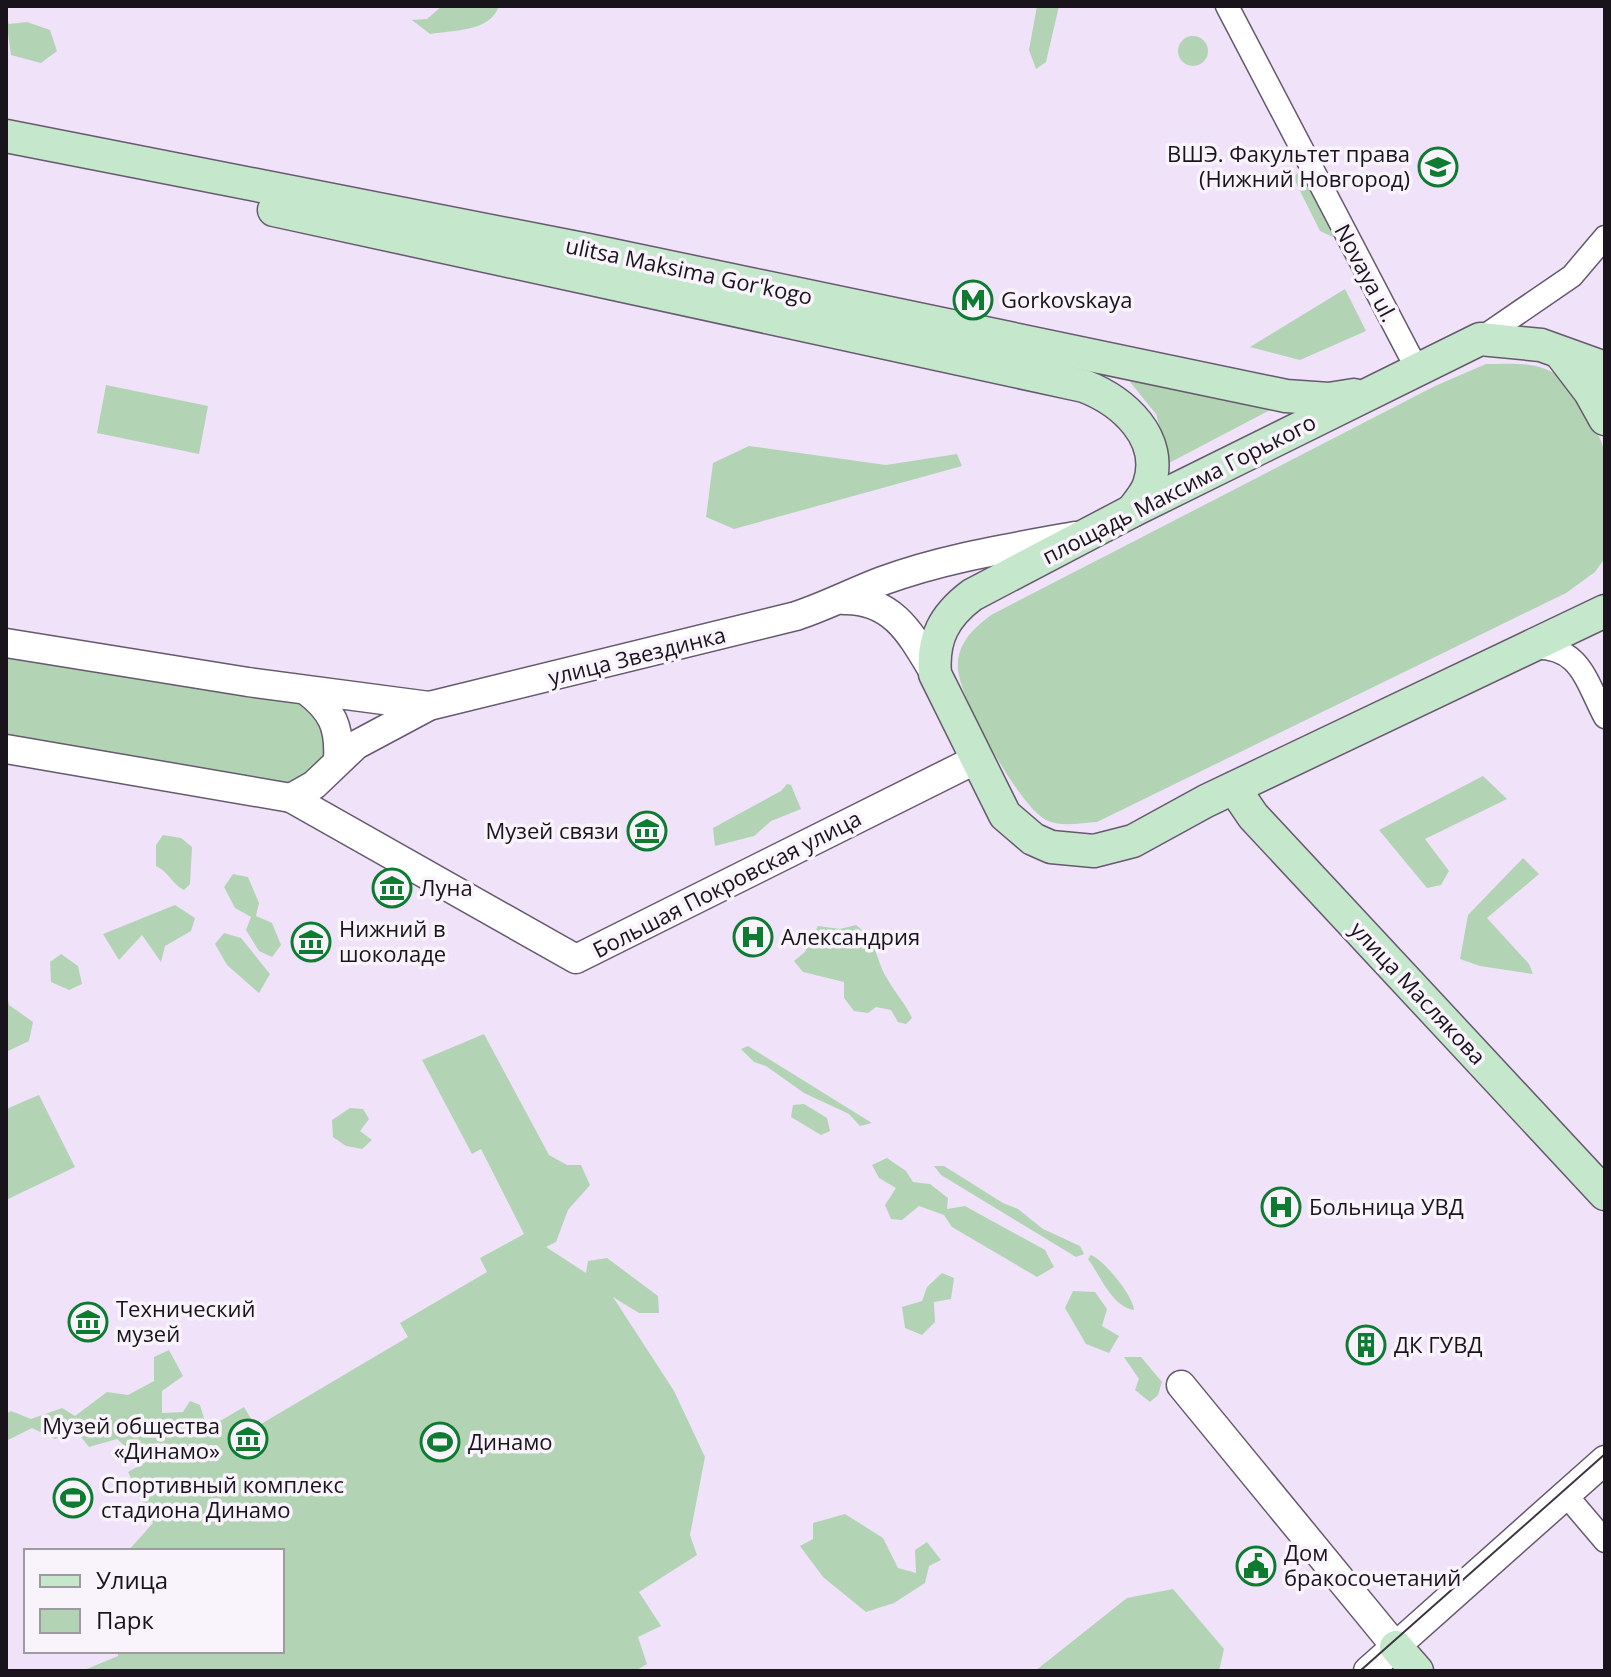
<svg xmlns="http://www.w3.org/2000/svg" width="1611" height="1677" font-family="'Open Sans',sans-serif">
  <style>
    .green { fill: #b2d4b5 }
    .lines { fill: none; stroke-linecap: round; stroke-linejoin: round }
    .minor-casing { stroke: #66596d; stroke-width: 25 }
    .tertiary-casing { stroke: #66596d; stroke-width: 31 }
    .secondary-casing { stroke: #66596d; stroke-width: 35 }
    .minor { stroke: #fff; stroke-width: 22 }
    .tertiary { stroke: #fff; stroke-width: 28 }
    .secondary { stroke: #c5e8cd; stroke-width: 32 }
    .tram { stroke: #3d3641; stroke-width: 2 }
    .labels { text-anchor: middle; stroke-width: 7; stroke-linejoin: round; paint-order: stroke }
    .poi-label { font-size: 22px; fill: #19141c; stroke: #f9f3fc; text-anchor: start }
    .street-label { font-size: 22px; fill: #19141c; stroke: #f9f3fc }
  </style>
  <rect width="100%" height="100%" fill="#f0e2f9"/>
  <g class="green">
    <path d="M442 6H499C490 32 454 30 430 34L412 20 427 19Z"/>
    <path d="M1037 6H1059L1046 62 1036 69 1029 50Z"/>
    <path d="M6 19 9 24 27 22 50 30 57 51 41 63 11 55Z"/>
    <circle cx="1193" cy="51" r="15"/>
    <path d="M1305 167 1341 220 1333 237 1320 231 1293 177Z"/>
    <path d="M1345 289 1366 331 1300 360 1250 347Z"/>
    <path d="M1486 364C1507 364 1532 361 1552 372 1570 383 1601 433 1605 453 1611 483 1605 527 1605 558L1595 572 1566 593 1097 822C1081 823 1063 827 1048 821 1021 811 960 698 958 670 956 644 973 629 991 615L1435 386Z"/>
    <path d="M1135 379 1272 409 1169 463 1156 414 1130 382Z"/>
    <path d="M106 385 208 406 199 454 97 433Z"/>
    <path d="M749 446 886 465 957 454 962 466 734 529 706 517 713 463Z"/>
    <path d="M6 651 303 699 326 723 325 761 291 786 6 741Z"/>
    <path d="M1483 776 1507 799 1425 839 1449 871 1441 885 1427 888 1379 830Z"/>
    <path d="M787 784 791 785 801 809 771 821 754 836 715 846 713 828 781 791Z"/>
    <path d="M163 835 181 838 192 847 190 884 184 890C171 883 169 872 156 866V845Z"/>
    <path d="M1523 858 1539 874 1487 918 1529 964 1533 974 1480 966 1460 959 1468 915Z"/>
    <path d="M233 874 248 877 259 903 256 916 272 923 281 945 272 957 259 951 246 930 251 917 235 908 224 887Z"/>
    <path d="M175 905 195 918 191 931 165 946 161 962 142 935 119 960 103 934Z"/>
    <path d="M856 925C879 943 875 960 888 980 896 994 905 1003 912 1018L906 1024 898 1022 891 1010 876 1007 868 1013 854 1011 844 998V982L803 972 794 961 805 952 818 926 840 929Z"/>
    <path d="M224 933 241 938 270 974 259 993 227 965 215 944Z"/>
    <path d="M61 954 78 966 82 984 69 990 51 982 50 962Z"/>
    <path d="M6 992 9 1005 33 1022 29 1041 6 1052Z"/>
    <path d="M484 1034 549 1155 567 1165H581L590 1185 568 1210 556 1242 546 1247 586 1273 588 1261 607 1258 658 1296 659 1313H639L613 1297 674 1391 705 1457 690 1535 697 1555 639 1592 661 1626 638 1637 647 1664 635 1671H82L118 1656V1651H282V1551H128L153 1523 128 1472 176 1445 157 1443 135 1455 117 1439 89 1447 77 1432 55 1439 32 1428 6 1441V1414L11 1411 31 1419 62 1408 75 1416 107 1392 128 1395 154 1381V1357L169 1350 183 1376 162 1391V1413L183 1412 190 1401 200 1405 206 1425 203 1431 244 1407 256 1427 408 1337 400 1323 487 1272 480 1258 524 1234 481 1149 472 1154 422 1060Z"/>
    <path d="M748 1046 872 1123 860 1126 849 1114 804 1093 766 1066 754 1062 741 1049Z"/>
    <path d="M39 1095 75 1167 6 1200V1109Z"/>
    <path d="M804 1104 827 1118 830 1131 821 1135 791 1117 793 1105Z"/>
    <path d="M350 1108 363 1109 369 1119 360 1131 372 1140 362 1149 346 1146 333 1137 332 1120Z"/>
    <path d="M887 1158 906 1171 913 1182 930 1184 948 1198 947 1209 965 1206 1045 1250 1054 1267 1037 1277 952 1227 944 1215 919 1206 902 1220 891 1219 885 1205 896 1188 879 1178 872 1165Z"/>
    <path d="M934 1166H944L1003 1203 1018 1209 1043 1229 1080 1246 1084 1254 1076 1257 941 1175Z"/>
    <path d="M1091 1255C1104 1260 1134 1297 1134 1310 1112 1307 1100 1275 1088 1259Z"/>
    <path d="M942 1273 954 1278 951 1299 934 1302 935 1322 922 1335 905 1328 902 1307 922 1301 927 1287Z"/>
    <path d="M1073 1291 1095 1292 1107 1309 1102 1326 1119 1336 1109 1353 1086 1344 1065 1308Z"/>
    <path d="M1124 1357H1141L1162 1382 1158 1395 1150 1402 1135 1390 1139 1379Z"/>
    <path d="M845 1514 883 1538 898 1568 916 1573 915 1550 927 1542 941 1560 929 1566 925 1583 894 1603 866 1612 823 1577 800 1546 813 1539V1523Z"/>
    <path d="M1173 1589 1224 1649 1219 1671H1035L1127 1598Z"/>
  </g>
  <g class="lines">
    <g class="minor-casing">
      <g id="minor">
        <path d="M1227 6 1417 369"/>
        <path d="M1480 339 1572 276 1605 237"/>
        <path d="M1531 648C1580 645 1585 679 1605 717"/>
        <path d="M1566 1495 1605 1541"/>
      </g>
    </g>
    <g class="tertiary-casing">
      <g id="tertiary">
        <path d="M844 600C894 599 912 636 935 674"/>
        <path d="M6 643 248 682 429 706"/>
        <path d="M307 691C332 710 340 727 338 759"/>
        <path d="M6 749 291 798 576 959 975 760"/>
        <path d="M291 798 314 785 356 745 429 706 796 616C826 606 853 592 882 581 944 558 1010 548 1075 536"/>
        <path d="M1181 1385 1396 1647"/>
        <path d="M1368 1671 1605 1460"/>
      </g>
    </g>
    <g class="secondary-casing">
      <g id="secondary">
        <path d="M6 136 588 250 1286 396 1329 399 1354 395"/>
        <path d="M274 210 1084 386C1123 401 1165 438 1149 485 1146 494 1138 503 1132 511"/>
        <path d="M1561 354 1590 392 1605 419"/>
        <path d="M1605 368 1541 345 1480 339 1132 511 972 595C944 616 932 639 935 674L1005 815 1033 839 1051 847 1094 851 1133 841 1206 801 1605 611"/>
        <path d="M1234 788 1253 816 1605 1194"/>
        <path d="M1396 1647 1417 1671"/>
      </g>
    </g>
    <use href="#minor" class="minor"/>
    <use href="#tertiary" class="tertiary"/>
    <use href="#secondary" class="secondary"/>
    <path class="tram" d="M1360 1671 1605 1454"/>
  </g>
  <defs>
    <g id="university-ring" transform="scale(2)"><circle r="9.5" fill="#f9f3fc" stroke="#0d7c31" stroke-width="1.5"/><path d="M0-5L7-2L0 1L-7-2ZM-4 1L0 2.5L4 1V4Q0 6-4 4Z" fill="#0d7c31"/></g>
    <g id="metro-ring" transform="scale(2)"><circle r="9.5" fill="#f9f3fc" stroke="#0d7c31" stroke-width="1.5"/><path d="M-5.5 5V-5H-3L0 0L3-5H5.5V5H3V-.5L0 4L-3-.5V5Z" fill="#0d7c31"/></g>
    <g id="museum-ring" transform="scale(2)"><circle r="9.5" fill="#f9f3fc" stroke="#0d7c31" stroke-width="1.5"/><path d="M0-6L6-3V-2H-6V-3ZM-5-1h2V3h-2ZM-1-1h2V3h-2ZM3-1h2V3H3ZM-6 4H6V6H-6Z" fill="#0d7c31"/></g>
    <g id="hospital-ring" transform="scale(2)"><circle r="9.5" fill="#f9f3fc" stroke="#0d7c31" stroke-width="1.5"/><path d="M-5-5h3v3.5h4V-5h3V5h-3V1.5h-4V5h-3Z" fill="#0d7c31"/></g>
    <g id="building-ring" transform="scale(2)"><circle r="9.5" fill="#f9f3fc" stroke="#0d7c31" stroke-width="1.5"/><path d="M-4-6H4V6H1V3H-1V6H-4ZM-2.5-4.3h1.7v1.8h-1.7ZM.8-4.3h1.7v1.8H.8ZM-2.5-1h1.7V.8h-1.7ZM.8-1h1.7V.8H.8Z" fill="#0d7c31"/></g>
    <g id="stadium-ring" transform="scale(2)"><circle r="9.5" fill="#f9f3fc" stroke="#0d7c31" stroke-width="1.5"/><path d="M0-5a6.5 5 0 1 0 0 10a6.5 5 0 1 0 0-10ZM-3.5-1.8h7v3.6h-7Z" fill="#0d7c31"/></g>
    <g id="civic-ring" transform="scale(2)"><circle r="9.5" fill="#f9f3fc" stroke="#0d7c31" stroke-width="1.5"/><path d="M-.6-6.5H3V-4.5H.6V-3L4-1V1h2V6H-6V1h2V-1L-.6-3ZM-1.2 2.5V6h2.4V2.5Z" fill="#0d7c31"/></g>
  </defs>
  <g fill-rule="evenodd">
    <use href="#university-ring" x="1438" y="167"/>
    <use href="#metro-ring" x="973" y="300"/>
    <use href="#museum-ring" x="647" y="831"/>
    <use href="#museum-ring" x="392" y="888"/>
    <use href="#hospital-ring" x="753" y="937"/>
    <use href="#museum-ring" x="311" y="942"/>
    <use href="#hospital-ring" x="1281" y="1207"/>
    <use href="#museum-ring" x="88" y="1322"/>
    <use href="#building-ring" x="1366" y="1345"/>
    <use href="#museum-ring" x="248" y="1439"/>
    <use href="#stadium-ring" x="440" y="1442"/>
    <use href="#stadium-ring" x="73" y="1498"/>
    <use href="#civic-ring" x="1256" y="1566"/>
  </g>
  <g class="labels">
    <g class="poi-label">
      <text x="1410" y="162" text-anchor="end">ВШЭ. Факультет права<tspan x="1410" dy="25">(Нижний Новгород)</tspan></text>
      <text x="1001" y="308">Gorkovskaya</text>
      <text x="619" y="839" text-anchor="end">Музей связи</text>
      <text x="420" y="896">Луна</text>
      <text x="339" y="937">Нижний в<tspan x="339" dy="25">шоколаде</tspan></text>
      <text x="781" y="945">Александрия</text>
      <text x="1309" y="1215">Больница УВД</text>
      <text x="116" y="1317">Технический<tspan x="116" dy="25">музей</tspan></text>
      <text x="1394" y="1353">ДК ГУВД</text>
      <text x="220" y="1434" text-anchor="end">Музей общества<tspan x="220" dy="25">«Динамо»</tspan></text>
      <text x="468" y="1450">Динамо</text>
      <text x="101" y="1493">Спортивный комплекс<tspan x="101" dy="25">стадиона Динамо</tspan></text>
      <text x="1284" y="1561">Дом<tspan x="1284" dy="25">бракосочетаний</tspan></text>
    </g>
    <g class="street-label">
      <text transform="translate(689 271) rotate(12)" y="8">ulitsa Maksima Gor'kogo</text>
      <text transform="translate(1366 273) rotate(62)" y="8">Novaya ul.</text>
      <text transform="translate(1179 489) rotate(-27)" y="8">площадь Максима Горького</text>
      <text transform="translate(637 656) rotate(-14)" y="8">улица Звездинка</text>
      <text transform="translate(727 884) rotate(-27)" y="8">Большая Покровская улица</text>
      <text transform="translate(1418 993) rotate(47)" y="8">улица Маслякова</text>
    </g>
  </g>
  <rect width="1611" height="1677" fill="none" stroke="#19141c" stroke-width="16"/>
  <rect x="24" y="1549" width="260" height="104" fill="#f9f3fc" stroke="#9f9aa2" stroke-width="2"/>
  <rect x="40" y="1575" width="40" height="12" fill="#c5e8cd" stroke="#9f9aa2" stroke-width="2"/>
  <text x="96" y="1589" font-size="24" fill="#19141c">Улица</text>
  <rect x="40" y="1609" width="40" height="24" fill="#b2d4b5" stroke="#9f9aa2" stroke-width="2"/>
  <text x="96" y="1629" font-size="24" fill="#19141c">Парк</text>
</svg>
